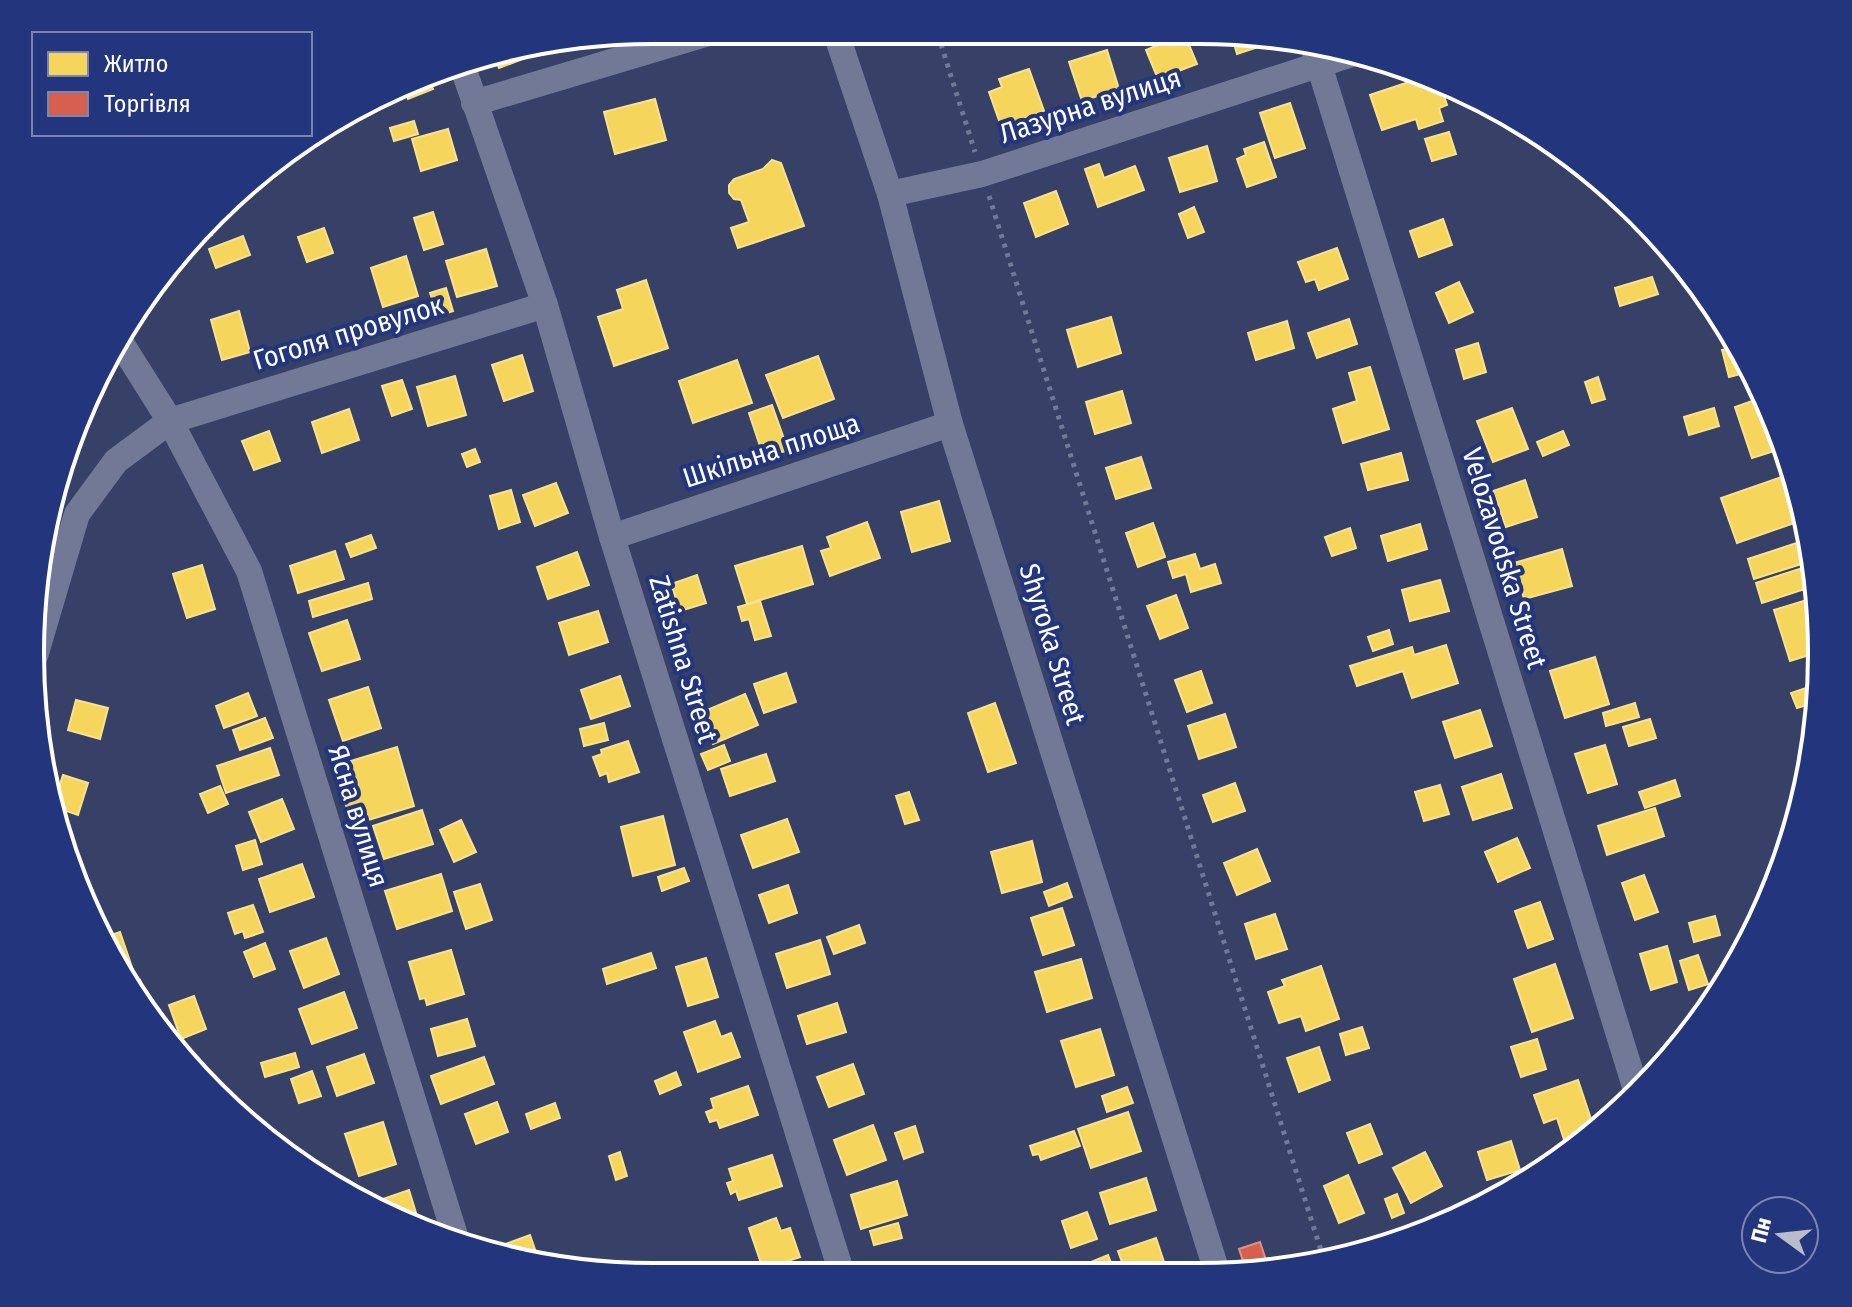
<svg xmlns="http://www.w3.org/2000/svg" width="1852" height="1307" font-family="'Fira Sans Condensed',sans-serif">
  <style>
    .homes { fill: #f6d55c; stroke: #f9e28d; stroke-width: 2 }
    .shops { fill: #d6604d; stroke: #e29082; stroke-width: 2 }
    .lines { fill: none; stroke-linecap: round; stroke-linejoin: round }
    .path { stroke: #727997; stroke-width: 5; stroke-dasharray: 4 6; stroke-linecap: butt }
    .street { stroke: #727997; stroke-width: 26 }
    .labels { text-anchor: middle; stroke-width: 8; stroke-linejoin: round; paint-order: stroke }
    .street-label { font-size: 28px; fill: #fff; stroke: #23357c }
    .rim { fill: none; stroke: #fff; stroke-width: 4 }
  </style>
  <rect width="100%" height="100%" fill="#374168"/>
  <g class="homes">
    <path d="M604 37 577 47 575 40Z"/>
    <path d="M1172 39 1187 40 1197 64 1158 79 1146 50Z"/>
    <path d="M1233 40 1272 41 1273 42 1237 54Z"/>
    <path d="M530 46 533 55 499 68 492 51Z"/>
    <path d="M1107 50 1119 89 1082 101 1069 62Z"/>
    <path d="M1029 69 1044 111 1001 126 989 92 1002 87 999 79Z"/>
    <path d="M1406 74 1441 87 1447 105 1439 108 1443 121 1419 129 1416 119 1382 130 1370 95 1409 82Z"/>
    <path d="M429 80 433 89 408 99 405 91Z"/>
    <path d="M655 99 666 140 615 154 604 112Z"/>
    <path d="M1290 103 1305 148 1275 158 1260 113Z"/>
    <path d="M414 121 418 134 394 141 390 128Z"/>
    <path d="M448 129 457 160 421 171 412 139Z"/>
    <path d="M1449 132 1456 154 1432 161 1425 139Z"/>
    <path d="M1264 142 1276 177 1247 187 1237 159 1246 155 1244 149Z"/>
    <path d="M1207 146 1217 181 1180 192 1169 158Z"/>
    <path d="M772 160 781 163 804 226 738 248 731 228 749 222 741 200 734 199 729 193V185L734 179 763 169Z"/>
    <path d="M1099 164 1104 178 1135 166 1144 190 1098 207 1085 169Z"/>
    <path d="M1056 191 1068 224 1036 237 1024 203Z"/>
    <path d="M1194 207 1204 232 1188 238 1179 214Z"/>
    <path d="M433 212 443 244 424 250 414 218Z"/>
    <path d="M1443 219 1452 245 1419 257 1410 231Z"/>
    <path d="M208 222 212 235 185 242Z"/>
    <path d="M324 228 333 253 307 262 298 237Z"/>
    <path d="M243 236 250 255 216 268 209 249Z"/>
    <path d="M1337 248 1348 279 1319 290 1315 279 1306 282 1298 262Z"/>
    <path d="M486 249 497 286 457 297 446 261Z"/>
    <path d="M406 256 418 296 383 307 371 268Z"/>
    <path d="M1652 277 1658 294 1620 306 1615 288Z"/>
    <path d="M646 280 668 348 614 366 598 317 623 309 617 290Z"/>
    <path d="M1459 282 1473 312 1449 323 1436 293Z"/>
    <path d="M446 288 453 311 438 316 430 293Z"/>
    <path d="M239 311 250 352 222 360 211 320Z"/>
    <path d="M1111 317 1121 353 1078 367 1067 330Z"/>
    <path d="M1349 319 1357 344 1317 358 1308 333Z"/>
    <path d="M1287 321 1294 348 1256 360 1248 333Z"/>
    <path d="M1478 343 1486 372 1464 379 1456 350Z"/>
    <path d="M1740 345 1752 371 1729 377 1722 350Z"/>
    <path d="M522 355 533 391 504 401 492 365Z"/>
    <path d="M818 356 834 399 783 418 766 375Z"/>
    <path d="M737 360 752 403 693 423 679 381Z"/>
    <path d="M1370 367 1389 429 1343 443 1333 409 1357 401 1349 373Z"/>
    <path d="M455 376 466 415 428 426 417 387Z"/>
    <path d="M1598 377 1605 399 1592 403 1585 382Z"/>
    <path d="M402 380 412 409 392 416 382 386Z"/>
    <path d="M1122 391 1131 423 1095 434 1086 402Z"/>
    <path d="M1763 397 1781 449 1752 458 1735 407Z"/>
    <path d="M772 405 788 450 764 458 749 413Z"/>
    <path d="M1512 408 1528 449 1493 462 1477 421Z"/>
    <path d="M1714 408 1719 426 1689 435 1684 417Z"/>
    <path d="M349 409 359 440 322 453 312 422Z"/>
    <path d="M269 431 280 461 254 470 242 441Z"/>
    <path d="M1563 431 1569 445 1543 456 1537 442Z"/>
    <path d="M475 449 480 462 467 467 462 454Z"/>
    <path d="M1401 453 1408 480 1368 490 1361 464Z"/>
    <path d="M1141 457 1151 488 1116 499 1106 468Z"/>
    <path d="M1787 475 1803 520 1737 543 1721 498Z"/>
    <path d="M1525 480 1537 517 1506 527 1493 491Z"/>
    <path d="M556 483 568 513 535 526 523 495Z"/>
    <path d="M511 490 520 522 499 529 490 496Z"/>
    <path d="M939 501 950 541 912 552 901 512Z"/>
    <path d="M867 522 880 558 830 576 821 551 831 548 827 537Z"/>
    <path d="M1153 523 1165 557 1138 567 1126 533Z"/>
    <path d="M1420 524 1427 549 1388 561 1381 536Z"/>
    <path d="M1350 528 1356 548 1332 556 1325 537Z"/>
    <path d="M371 535 376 548 351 557 346 544Z"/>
    <path d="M1809 539 1814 560 1754 579 1748 559Z"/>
    <path d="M802 546 813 584 747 604 735 566Z"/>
    <path d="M1562 549 1572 586 1524 599 1514 563Z"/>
    <path d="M335 551 344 579 298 593 290 566Z"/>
    <path d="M577 552 589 585 548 599 537 567Z"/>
    <path d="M1195 554 1200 569 1215 564 1221 583 1191 592 1186 574 1173 578 1168 562Z"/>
    <path d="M1815 564 1817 585 1762 603 1756 583Z"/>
    <path d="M202 565 215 609 187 618 173 574Z"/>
    <path d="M697 575 706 603 680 611 671 584Z"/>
    <path d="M1440 580 1449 611 1410 621 1402 590Z"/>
    <path d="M368 583 372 599 313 617 309 601Z"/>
    <path d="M1176 595 1188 628 1160 639 1147 606Z"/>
    <path d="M1807 600 1811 612 1818 609 1819 652 1790 661 1774 610Z"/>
    <path d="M760 601 771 636 755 640 749 619 742 621 738 607Z"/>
    <path d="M598 611 608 642 569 655 559 623Z"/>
    <path d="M347 620 360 659 322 671 309 633Z"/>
    <path d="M1389 630 1393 644 1373 651 1368 637Z"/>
    <path d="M1446 645 1458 683 1412 698 1403 671 1357 686 1350 666 1412 647 1414 655Z"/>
    <path d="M1595 657 1609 704 1565 718 1550 671Z"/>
    <path d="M1201 671 1212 703 1187 712 1175 680Z"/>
    <path d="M786 673 796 702 764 713 754 684Z"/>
    <path d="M1820 675V701L1797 708 1791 693 1815 685 1812 678Z"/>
    <path d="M620 676 630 706 591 719 581 690Z"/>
    <path d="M368 687 381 728 343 741 329 700Z"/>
    <path d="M248 693 257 716 224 728 216 706Z"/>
    <path d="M745 694 758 725 713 744 700 713Z"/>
    <path d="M76 700 108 708 100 739 68 730Z"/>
    <path d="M995 703 1016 763 988 772 968 713Z"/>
    <path d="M1635 703 1639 717 1606 726 1603 713Z"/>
    <path d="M1480 710 1492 746 1455 758 1443 722Z"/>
    <path d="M1225 714 1236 747 1199 759 1188 726Z"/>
    <path d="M265 718 273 738 240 750 233 730Z"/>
    <path d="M1650 719 1656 738 1629 746 1623 727Z"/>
    <path d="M604 723 608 740 584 746 580 729Z"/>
    <path d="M628 741 639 772 609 782 607 773 600 776 593 757 602 754 601 750Z"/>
    <path d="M724 745 730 761 708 770 701 754Z"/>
    <path d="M1605 745 1617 784 1588 793 1575 754Z"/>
    <path d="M397 747 414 806 352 825 343 795 359 790 351 761Z"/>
    <path d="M270 748 279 775 226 793 217 766Z"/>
    <path d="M766 754 775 781 730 796 721 769Z"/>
    <path d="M1501 774 1512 808 1473 820 1462 787Z"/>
    <path d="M63 775 88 783 78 815 55 807 54 803Z"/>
    <path d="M1675 780 1680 796 1645 808 1639 792Z"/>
    <path d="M1235 783 1245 811 1213 822 1203 795Z"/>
    <path d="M1440 785 1449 814 1424 821 1415 792Z"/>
    <path d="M220 786 228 804 208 813 200 794Z"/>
    <path d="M909 792 919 820 905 824 896 796Z"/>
    <path d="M282 799 294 829 261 842 249 812Z"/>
    <path d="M1655 808 1664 836 1607 855 1598 826Z"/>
    <path d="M422 810 433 844 384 859 373 826Z"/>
    <path d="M663 816 675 865 633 876 621 827Z"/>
    <path d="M787 819 799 852 753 868 741 835Z"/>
    <path d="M461 820 476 852 454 862 440 830Z"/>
    <path d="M1517 838 1530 868 1498 882 1485 852Z"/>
    <path d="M255 840 262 864 243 870 236 846Z"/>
    <path d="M1032 841 1042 882 1002 893 991 852Z"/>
    <path d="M1257 849 1270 881 1237 895 1224 863Z"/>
    <path d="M302 864 314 897 270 912 259 879Z"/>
    <path d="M684 868 689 881 662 891 658 877Z"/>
    <path d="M441 874 452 911 397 929 385 891Z"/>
    <path d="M1644 875 1658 912 1635 920 1622 883Z"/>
    <path d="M1067 883 1072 897 1049 906 1044 892Z"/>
    <path d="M480 884 492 920 466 929 454 892Z"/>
    <path d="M788 885 797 913 769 923 759 895Z"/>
    <path d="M1540 902 1553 939 1528 948 1515 911Z"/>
    <path d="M253 905 263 932 245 938 243 931 235 934 228 913Z"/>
    <path d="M1062 908 1074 945 1043 955 1031 918Z"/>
    <path d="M1275 914 1287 949 1256 959 1245 924Z"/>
    <path d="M1715 916 1720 935 1694 942 1689 923Z"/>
    <path d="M859 925 865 943 834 954 827 937Z"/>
    <path d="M120 932 133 970 127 972 105 937Z"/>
    <path d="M326 938 339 974 304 988 290 951Z"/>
    <path d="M820 940 830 974 787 988 776 954Z"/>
    <path d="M265 943 275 969 254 977 244 952Z"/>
    <path d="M1667 946 1677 982 1651 990 1640 954Z"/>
    <path d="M451 950 464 994 427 1005 425 998 420 999 409 962Z"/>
    <path d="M651 953 656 968 607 984 603 969Z"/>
    <path d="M1698 955 1708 984 1689 990 1680 961Z"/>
    <path d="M706 958 718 997 688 1006 676 967Z"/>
    <path d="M1081 959 1092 998 1047 1012 1035 972Z"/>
    <path d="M1555 964 1573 1018 1532 1032 1514 979Z"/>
    <path d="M1321 966 1339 1019 1306 1031 1301 1016 1279 1023 1268 992 1285 986 1282 980Z"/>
    <path d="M140 980 149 1008 133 982Z"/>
    <path d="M344 992 357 1028 312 1044 299 1009Z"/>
    <path d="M194 996 206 1029 181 1039 169 1005Z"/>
    <path d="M837 1003 846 1032 807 1044 798 1016Z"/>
    <path d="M467 1019 475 1046 438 1056 431 1029Z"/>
    <path d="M715 1021 721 1037 731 1033 740 1057 698 1072 684 1032Z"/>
    <path d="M1362 1027 1369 1048 1346 1055 1340 1034Z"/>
    <path d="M1100 1029 1114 1075 1076 1087 1061 1041Z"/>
    <path d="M1537 1039 1546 1069 1521 1077 1511 1047Z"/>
    <path d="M1319 1047 1330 1080 1299 1092 1287 1058Z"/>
    <path d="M295 1053 299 1067 265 1077 261 1063Z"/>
    <path d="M364 1054 374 1083 337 1096 327 1067Z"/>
    <path d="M484 1057 494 1084 441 1104 431 1076Z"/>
    <path d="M853 1064 864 1094 829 1107 817 1077Z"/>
    <path d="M312 1071 321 1096 299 1103 291 1079Z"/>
    <path d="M676 1072 681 1085 660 1094 655 1081Z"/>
    <path d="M1578 1080 1591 1119 1601 1116 1604 1126 1567 1149 1557 1118 1544 1123 1534 1095Z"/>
    <path d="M748 1086 758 1115 720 1128 717 1120 710 1122 706 1112 714 1109 711 1099Z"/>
    <path d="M1127 1087 1133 1103 1107 1112 1102 1096Z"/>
    <path d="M497 1102 508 1132 476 1144 465 1114Z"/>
    <path d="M555 1103 560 1118 531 1129 526 1114Z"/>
    <path d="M1128 1112 1141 1151 1091 1168 1078 1129Z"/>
    <path d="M383 1122 396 1164 359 1176 345 1134Z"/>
    <path d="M1370 1124 1382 1154 1359 1163 1347 1133Z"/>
    <path d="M873 1125 886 1160 847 1175 834 1140Z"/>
    <path d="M915 1126 923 1152 904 1159 895 1133Z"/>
    <path d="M1074 1131 1080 1146 1041 1160 1039 1154 1033 1155 1030 1146Z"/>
    <path d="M1511 1141 1520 1170 1487 1180 1478 1152Z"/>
    <path d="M620 1152 627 1176 616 1180 609 1156Z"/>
    <path d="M1425 1152 1442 1186 1411 1203 1393 1168Z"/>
    <path d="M772 1155 782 1186 739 1200 736 1191 731 1194 727 1183 733 1181 729 1169Z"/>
    <path d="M1348 1175 1364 1213 1339 1223 1324 1186Z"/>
    <path d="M1146 1178 1156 1210 1110 1224 1100 1193Z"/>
    <path d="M897 1181 907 1215 861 1229 851 1195Z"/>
    <path d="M409 1190 421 1229 378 1213 374 1202Z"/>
    <path d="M1397 1194 1404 1213 1392 1218 1385 1199Z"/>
    <path d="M1087 1212 1097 1239 1071 1248 1062 1221Z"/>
    <path d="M776 1218 781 1231 790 1228 800 1257 763 1269 749 1228Z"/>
    <path d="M898 1223 902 1238 874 1245 870 1231Z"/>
    <path d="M530 1235 540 1264 504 1258 500 1246Z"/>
    <path d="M1156 1238 1167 1271 1126 1273 1118 1251Z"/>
    <path d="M1108 1255 1115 1273H1083L1081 1266Z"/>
  </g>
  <path class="shops" d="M1260 1242 1267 1263 1246 1270 1239 1249Z"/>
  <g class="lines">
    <g class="path">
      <path d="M938 35 975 152"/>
      <path d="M989 196 1324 1260"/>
    </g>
    <g class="street">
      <path d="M836 33 890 194 950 424 1217 1272"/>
      <path d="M1312 42 1637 1093"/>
      <path d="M462 65 545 305 612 537 842 1274"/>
      <path d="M474 103 715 31"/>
      <path d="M890 194 982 174 1352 54"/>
      <path d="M119 340 170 421 249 571 457 1242"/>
      <path d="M612 537 950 424"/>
      <path d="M35 656 77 514 116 461 170 421 545 305"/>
    </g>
  </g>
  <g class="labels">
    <g class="street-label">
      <text transform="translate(1090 105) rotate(-18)" y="10">Лазурна вулиця</text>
      <text transform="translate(348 332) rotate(-17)" y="10">Гоголя провулок</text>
      <text transform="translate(771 450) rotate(-18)" y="10">Шкільна площа</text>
      <text transform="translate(1505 558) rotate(73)" y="10">Velozavodska Street</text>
      <text transform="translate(1053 644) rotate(73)" y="10">Shyroka Street</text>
      <text transform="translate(684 659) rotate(73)" y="10">Zatishna Street</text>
      <text transform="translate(359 816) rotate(73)" y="10">Ясна вулиця</text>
    </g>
  </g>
  <path d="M0 0H1852V1307H0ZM653 44H1199A609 609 0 0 1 1808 653V654A609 609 0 0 1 1199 1263H653A609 609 0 0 1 44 654V653A609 609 0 0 1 653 44Z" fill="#23357c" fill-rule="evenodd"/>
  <path class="rim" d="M653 44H1199A609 609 0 0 1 1808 653V654A609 609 0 0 1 1199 1263H653A609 609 0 0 1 44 654V653A609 609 0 0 1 653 44Z"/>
  <rect x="32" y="32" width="280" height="104" fill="#23357c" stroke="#7b86b0" stroke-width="2"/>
  <rect x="48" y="52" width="40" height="24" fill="#f6d55c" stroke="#7b86b0" stroke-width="2"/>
  <text x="104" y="72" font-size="24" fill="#ffffff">Житло</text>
  <rect x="48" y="92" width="40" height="24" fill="#d6604d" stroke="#7b86b0" stroke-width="2"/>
  <text x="104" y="112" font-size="24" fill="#ffffff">Торгівля</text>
  <g transform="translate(1780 1235) rotate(285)"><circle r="38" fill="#23357c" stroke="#7b86b0" stroke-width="2"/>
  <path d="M0-6L14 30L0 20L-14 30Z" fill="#b9bcca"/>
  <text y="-12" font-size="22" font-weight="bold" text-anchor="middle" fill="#ffffff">Пн</text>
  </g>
</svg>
